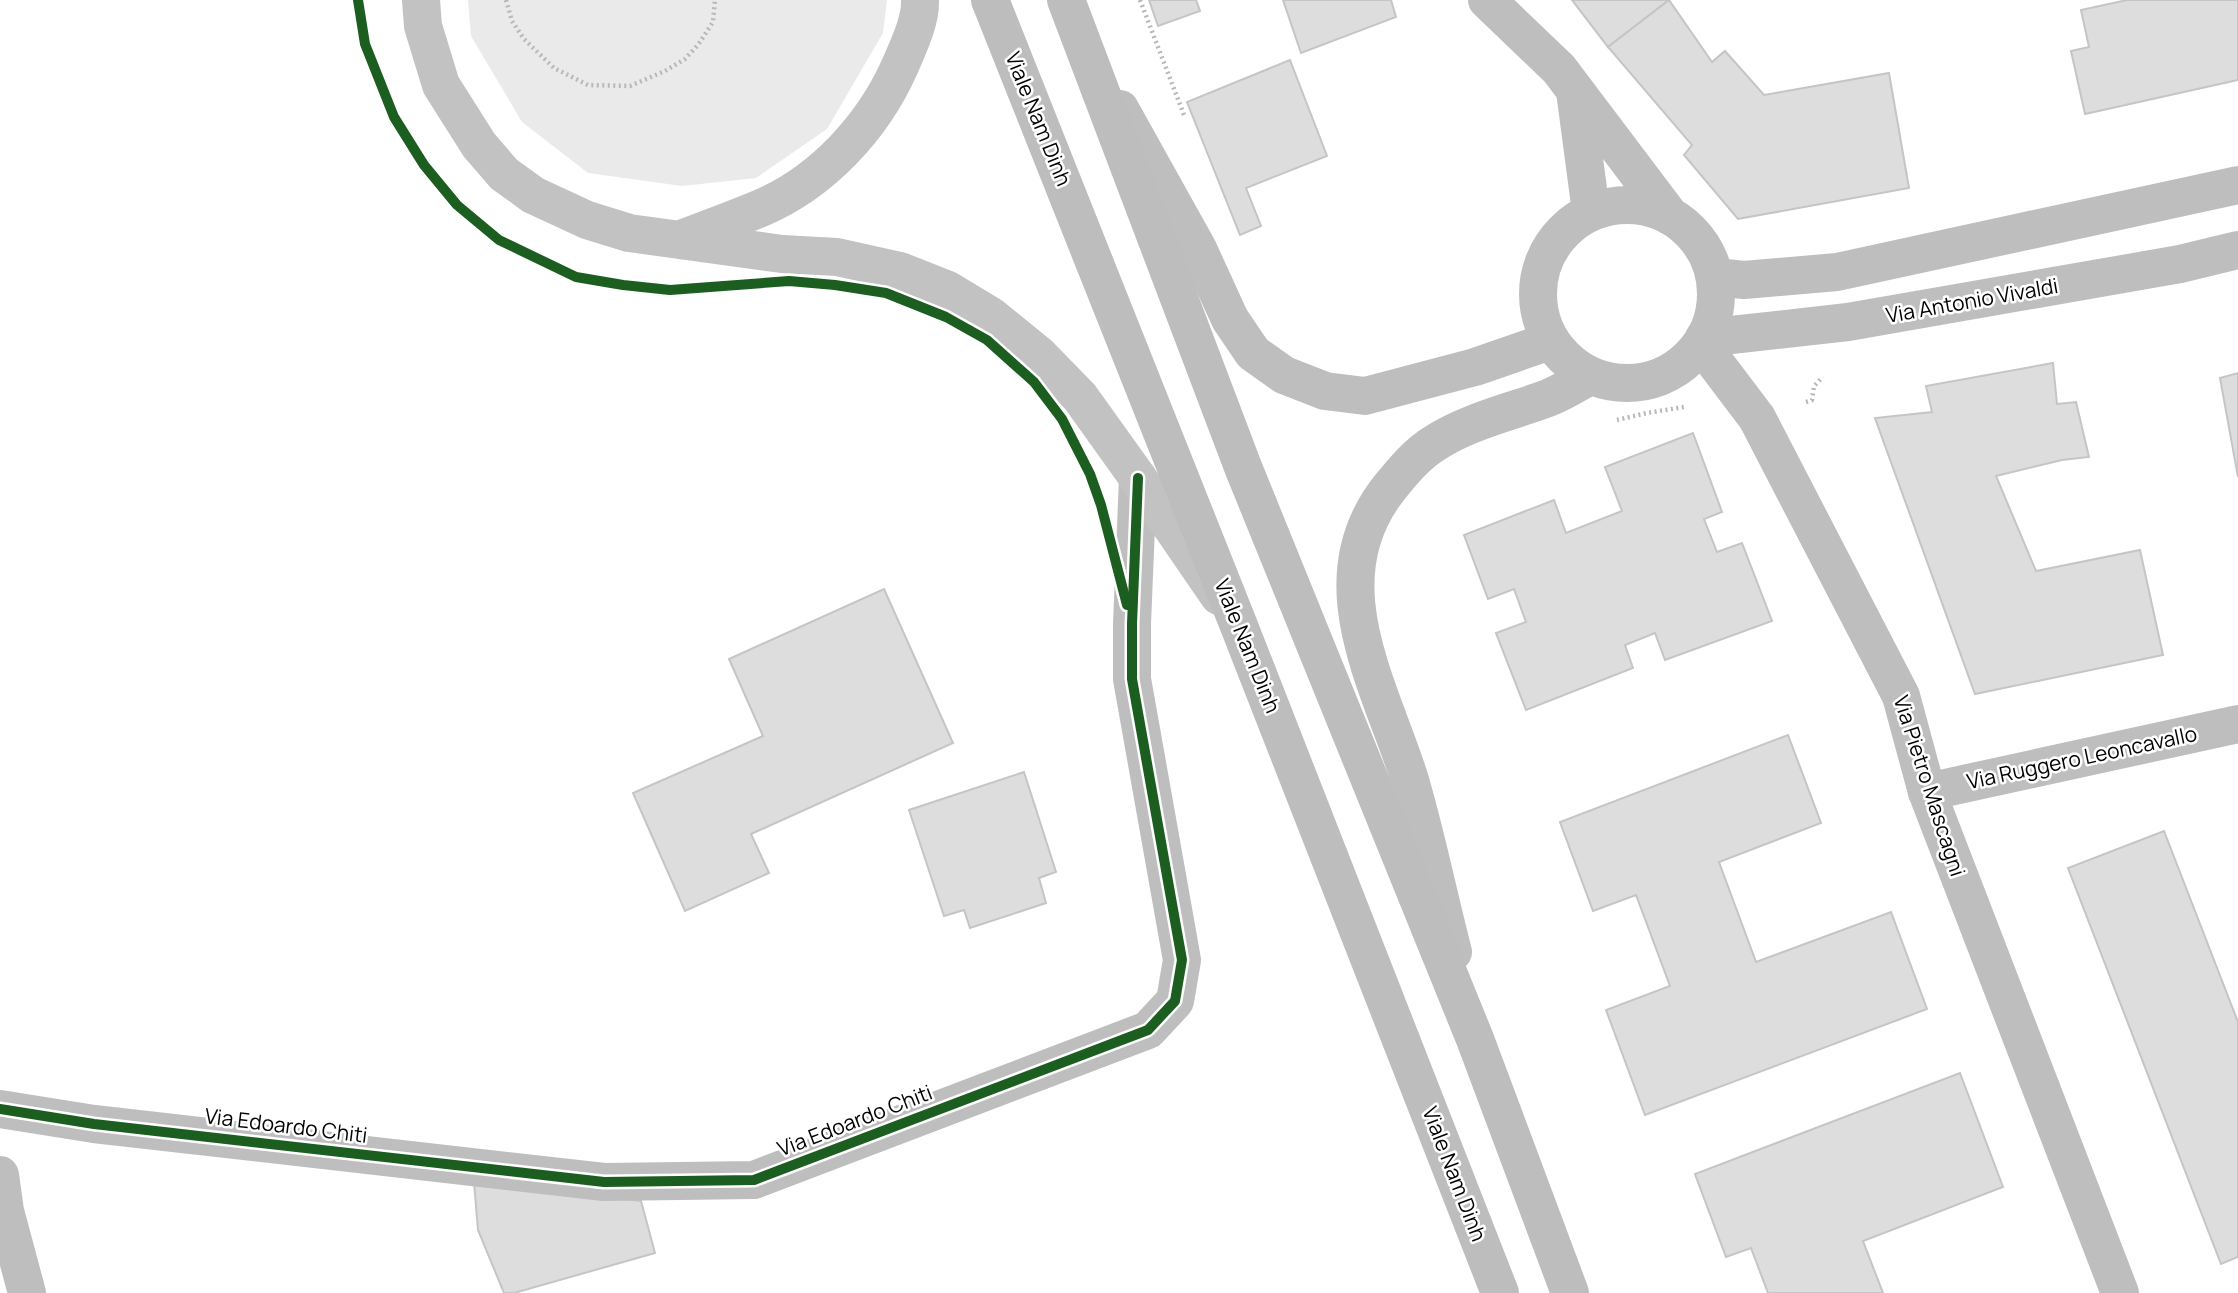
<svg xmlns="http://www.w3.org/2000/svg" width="2238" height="1293" font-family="Manrope,sans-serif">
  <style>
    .green { fill: #eaeaea }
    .building { fill: #ddd; stroke: #c5c5c5; stroke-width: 2 }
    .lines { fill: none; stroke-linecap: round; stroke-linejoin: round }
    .path { stroke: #b8b8b8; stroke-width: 4.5; stroke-dasharray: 2 3.5; stroke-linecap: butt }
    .minor { stroke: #bebebe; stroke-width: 38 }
    .tertiary { stroke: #bebebe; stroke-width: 38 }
    .secondary { stroke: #c2c2c2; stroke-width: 38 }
    .primary { stroke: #bdbdbd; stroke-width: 38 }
    .cycleway-casing { stroke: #fff; stroke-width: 15 }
    .cycleway { stroke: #1b5e20; stroke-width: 10 }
    .labels { text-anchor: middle; stroke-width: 5; stroke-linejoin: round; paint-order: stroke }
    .street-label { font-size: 21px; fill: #000; stroke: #fff }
  </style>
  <rect width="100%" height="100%" fill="#fff"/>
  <path class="green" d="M468 0H887L883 33 827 129 756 178 682 186 588 173 522 122 471 36Z"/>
  <g class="building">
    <path d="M1149 0H1196L1200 11 1158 26Z"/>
    <path d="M1283 0H1391L1396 17 1301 53Z"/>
    <path d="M1572 0H1669L1608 47Z"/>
    <path d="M1669 0 1712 62 1725 51 1764 95 1889 73 1909 188 1738 219 1684 155 1692 145 1608 47Z"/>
    <path d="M2127 0H2238V80L2085 114 2071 51 2089 47 2081 10Z"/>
    <path d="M1290 60 1327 156 1246 188 1261 226 1240 235 1187 102Z"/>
    <path d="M2053 363 2057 404 2076 402 2089 457 2062 460 1996 476 2036 571 2140 550 2163 655 1975 694 1875 418 1932 412 1926 386Z"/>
    <path d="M2238 373V477L2220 378Z"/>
    <path d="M1693 433 1722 512 1704 519 1717 552 1742 543 1772 621 1665 660 1655 633 1625 645 1633 668 1526 710 1496 633 1526 622 1514 589 1488 599 1464 535 1554 500 1566 533 1622 511 1605 467Z"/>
    <path d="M884 589 953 743 751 834 769 873 685 911 633 793 763 736 729 659Z"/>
    <path d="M1788 735 1821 823 1719 862 1756 962 1891 912 1927 1009 1645 1115 1606 1010 1670 986 1636 895 1593 911 1560 822Z"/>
    <path d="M1024 772 1056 872 1039 878 1046 903 970 928 964 910 944 916 909 810Z"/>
    <path d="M2164 831 2238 1022V1257L2221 1264 2068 868Z"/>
    <path d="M1960 1073 2003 1187 1863 1241 1883 1293H1768L1751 1248 1726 1257 1695 1174Z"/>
    <path d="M474 1182 641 1201 655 1253 514 1293H504L478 1230Z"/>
  </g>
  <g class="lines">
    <g class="path">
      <path d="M506 0 512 21 524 39 554 68 588 85 630 86 665 71 685 59 698 45 713 22 715 0"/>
      <path d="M1140 0 1184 115"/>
      <path d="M1806 402 1812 400 1814 386 1823 377"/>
      <path d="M1617 420 1647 413 1684 407"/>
    </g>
    <g class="minor">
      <path d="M1927 792 2238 724"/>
      <path d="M0 1109 94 1124 604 1182 754 1180 1148 1030 1175 1001 1182 960 1132 679V624L1138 478"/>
      <path d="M0 1175 5 1211 27 1293"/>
    </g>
    <g class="tertiary">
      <path d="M1487 0 1559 69 1670 216"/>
      <path d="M1575 91 1591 212"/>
      <path d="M1120 109 1198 249 1230 319 1253 353 1284 375 1325 391 1365 396 1475 367 1550 341"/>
      <circle cx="1627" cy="294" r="89"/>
      <path d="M1715 277 1744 280 1837 272 2238 185"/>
      <path d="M1704 338 1848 322 2180 264 2238 250"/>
      <path d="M1701 344 1757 418 1901 696 1927 792 2120 1293"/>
      <path d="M1453 952C1438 894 1426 834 1409 777 1379 683 1316 579 1390 487 1403 471 1417 454 1435 443 1469 421 1511 412 1548 398 1563 392 1577 383 1590 376"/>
    </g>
    <g class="secondary">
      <path d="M421 0 423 26 441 85 479 145 504 174 533 195 587 220 629 233 782 254 837 257 900 271 948 290 991 316 1039 355 1080 397 1138 478 1219 596"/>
      <path d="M681 239C707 229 735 219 761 208 822 182 873 127 900 66 908 47 921 21 920 0"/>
    </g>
    <g class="primary">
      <path d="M990 0 1239 626 1500 1293"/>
      <path d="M1066 0 1243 467 1475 1039 1570 1293"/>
    </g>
    <g class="cycleway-casing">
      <g id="cycleway">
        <path d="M358 0 365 44 394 117 424 165 457 205 499 240 576 277 623 285 670 290 789 281 835 285 886 293 946 317 987 340 1034 382 1062 419 1090 474 1101 505 1127 605"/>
        <path d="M0 1109 94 1124 604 1182 754 1180 1148 1030 1175 1001 1182 960 1132 679V624L1138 478"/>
      </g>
    </g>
    <use href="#cycleway" class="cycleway"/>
  </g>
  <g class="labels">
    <g class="street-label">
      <text transform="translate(1038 119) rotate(68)" y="7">Viale Nam Dinh</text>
      <text transform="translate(1972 301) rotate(-10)" y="7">Via Antonio Vivaldi</text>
      <text transform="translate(1247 646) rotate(68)" y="7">Viale Nam Dinh</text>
      <text transform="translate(2082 758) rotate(-12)" y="7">Via Ruggero Leoncavallo</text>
      <text transform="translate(1929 786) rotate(72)" y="7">Via Pietro Mascagni</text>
      <text transform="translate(855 1121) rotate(-21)" y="7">Via Edoardo Chiti</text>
      <text transform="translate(286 1126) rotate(7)" y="7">Via Edoardo Chiti</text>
      <text transform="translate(1454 1174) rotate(69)" y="7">Viale Nam Dinh</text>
    </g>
  </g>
</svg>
